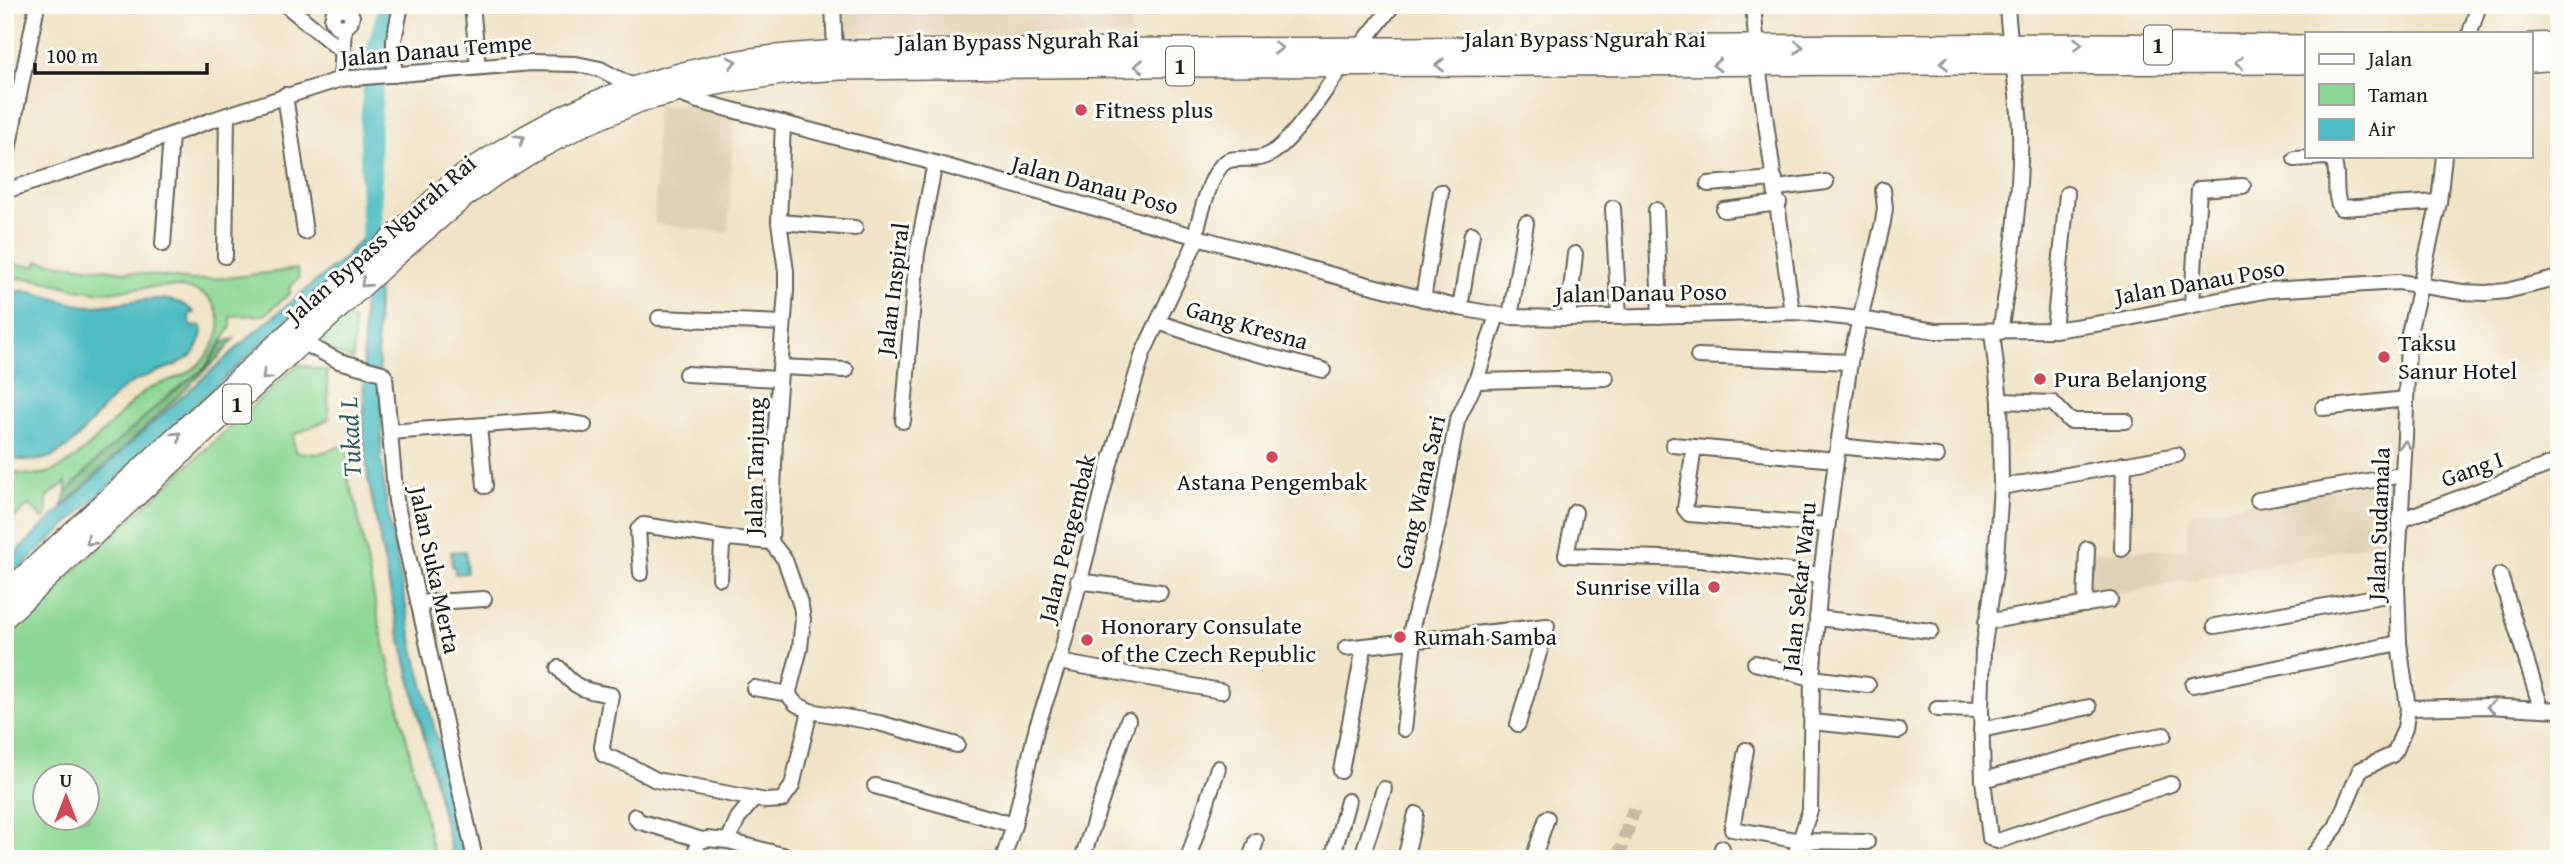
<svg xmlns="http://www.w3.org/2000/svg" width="2564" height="864" font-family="'Gentium Book Plus',serif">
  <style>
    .built { fill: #e0d1b4 }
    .green { fill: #8cd793; stroke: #547a58; stroke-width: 2; fill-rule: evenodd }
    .forest { fill: #71b87d; stroke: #466a4c; stroke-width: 2 }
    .water { fill: #4ebcc2; stroke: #356c6f; stroke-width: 2 }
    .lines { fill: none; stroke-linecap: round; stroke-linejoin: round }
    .river { stroke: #4ebcc2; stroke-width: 21 }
    .minor-tunnel { stroke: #c6bba4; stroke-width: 14; stroke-dasharray: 14 7; stroke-linecap: butt }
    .minor-casing { stroke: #666258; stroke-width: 18 }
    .highway-casing { stroke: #666258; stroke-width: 24 }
    .minor { stroke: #fff; stroke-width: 14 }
    .highway { stroke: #fff; stroke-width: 21 }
    .oneway { stroke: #999 }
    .poi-dot { fill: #d1495b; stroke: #fdfcf7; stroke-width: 2.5 }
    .labels { text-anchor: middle; stroke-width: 6; stroke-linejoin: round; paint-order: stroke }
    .shield { fill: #fdfcf7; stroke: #605f5e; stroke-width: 2 }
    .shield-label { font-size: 23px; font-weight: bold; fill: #1c1c1c }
    .street-label { font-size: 24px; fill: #1c1c1c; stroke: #fdfcf7 }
    .poi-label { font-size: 24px; fill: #1c1c1c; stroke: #fdfcf7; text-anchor: start }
    .water-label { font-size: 26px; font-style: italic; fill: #305c5e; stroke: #fdfcf7 }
  </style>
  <rect width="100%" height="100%" fill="#fdfcf7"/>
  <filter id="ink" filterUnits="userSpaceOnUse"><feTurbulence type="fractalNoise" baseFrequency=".0143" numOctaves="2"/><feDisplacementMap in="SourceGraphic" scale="14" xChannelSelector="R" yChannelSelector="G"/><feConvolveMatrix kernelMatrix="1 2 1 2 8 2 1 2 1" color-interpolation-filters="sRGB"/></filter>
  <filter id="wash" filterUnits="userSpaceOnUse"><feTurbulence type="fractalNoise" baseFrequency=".00686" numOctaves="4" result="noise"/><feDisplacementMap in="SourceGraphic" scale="28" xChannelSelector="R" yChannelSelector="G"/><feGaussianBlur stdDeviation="1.57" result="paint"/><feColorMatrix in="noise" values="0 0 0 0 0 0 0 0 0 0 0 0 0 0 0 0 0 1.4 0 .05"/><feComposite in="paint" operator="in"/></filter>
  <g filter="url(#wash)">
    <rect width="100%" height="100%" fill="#f0e3c6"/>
    <g class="built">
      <path d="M839 5H1132V36L841 34Z"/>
      <path d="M684 104 734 118 728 233 655 224 656 105Z"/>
      <path d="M2397 478 2394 540 2088 600 2089 551 2186 549 2190 513Z"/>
    </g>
    <g class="green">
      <path d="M38 261 192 280 227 278 297 269 299 278 289 288 290 293 265 315 231 316V327L205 367 169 395 66 493V482L47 497V515L43 519 29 505 5 526V470C20 475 38 477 53 471 84 459 115 417 141 394 158 380 182 381 198 365 210 354 222 335 219 318 212 271 135 290 105 292 70 293 40 273 5 279V264L36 266Z"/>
      <path d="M346 315 354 322 353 360 328 349 325 345 324 334Z"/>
      <path d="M298 364 327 371 329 419 293 435 295 452 317 454 348 444V479L356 504 379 623 435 859H5V635ZM88 776V818H46V776Z"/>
    </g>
    <path class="forest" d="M234 339 220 356 62 507 66 493 93 464 169 395 205 368 223 342Z"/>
    <g class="water">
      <path d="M370 230 379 234 377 338 382 411 381 458 386 502 414 649 468 859H453L394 611 368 479 364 438 363 250 5 582V563L128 445 256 331 345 257Z"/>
      <path d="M22 291C46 293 68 306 92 306 123 306 166 287 193 311L194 313 189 314 190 326H202C203 370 157 366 128 385 99 405 82 443 53 456 38 463 21 461 5 456V293Z"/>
      <path d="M465 551 467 573 455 574V567H452L451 552Z"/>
    </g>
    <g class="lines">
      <path class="river" d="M372 260 370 127 376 54 389 5"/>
    </g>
  </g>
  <g filter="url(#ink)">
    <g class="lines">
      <path class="minor-tunnel" d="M1618 859 1634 809"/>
      <g class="minor-casing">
        <g id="minor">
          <path d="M286 5 343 52"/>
          <path d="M472 5 478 67"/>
          <path d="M833 5 835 51"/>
          <path d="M1753 5 1757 48"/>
          <path d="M2470 33 2479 5"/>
          <path d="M1359 48 1393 5"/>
          <path d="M1758 65 1792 312"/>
          <path d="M394 75V40L401 5"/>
          <path d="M341 79 344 27 350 23 352 16 348 10 340 8 334 12 332 19 336 26 344 27"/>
          <path d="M677 93 698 101 935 163 1357 282 1460 308 1510 317 1568 318 1797 312 1859 319 1936 331 2054 330 2109 322 2269 290 2399 282 2462 292 2486 293 2506 291 2559 278"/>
          <path d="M285 95 305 232"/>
          <path d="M783 123 779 222 786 271V291L775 439 771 542 785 560 801 606 803 619 800 648 789 691 790 697 796 704 810 711 879 723 957 745"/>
          <path d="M2295 159 2326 157 2333 160C2340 174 2332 194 2341 208L2439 202"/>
          <path d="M5 165 37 5"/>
          <path d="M1708 184 1775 179"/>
          <path d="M1777 188 1826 182"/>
          <path d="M5 191 89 164 215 119 341 79 531 63 576 64 600 69 632 86"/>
          <path d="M1613 208 1619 317"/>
          <path d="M1656 210 1660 316"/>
          <path d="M1724 210 1779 203"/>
          <path d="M779 222 855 228"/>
          <path d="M1195 236C1200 219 1211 164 1230 160 1244 157 1258 162 1272 153 1295 138 1326 89 1343 65"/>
          <path d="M163 244 171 135"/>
          <path d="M225 256 227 115"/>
          <path d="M1423 299 1441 192"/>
          <path d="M2192 304 2199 189 2243 186"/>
          <path d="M1460 308 1472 234"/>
          <path d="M1510 317 1526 223"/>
          <path d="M659 318 783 323"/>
          <path d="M1568 318 1575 254"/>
          <path d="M1158 322 1231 347 1323 370"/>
          <path d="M2054 330 2067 194"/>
          <path d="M1992 332 2000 401 2001 487 1995 571 1983 651 1981 710 1983 780 1990 838 1998 841 2010 837 2171 784"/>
          <path d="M2000 332C2011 264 2022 197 2020 128 2018 87 2009 46 2007 5"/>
          <path d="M302 342 339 361 382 373 385 377 396 501 475 859"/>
          <path d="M1698 356 1850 362"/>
          <path d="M780 367 846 370"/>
          <path d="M686 374 779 379"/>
          <path d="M1476 381 1606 378"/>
          <path d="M2000 401 2053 403 2070 421H2126"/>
          <path d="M2323 408 2406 399"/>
          <path d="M903 421 917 253 935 163"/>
          <path d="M479 426 485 486"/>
          <path d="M390 432 552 420 584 425"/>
          <path d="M1673 445 1694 447"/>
          <path d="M1838 446 1937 456"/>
          <path d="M2001 487 2177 455"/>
          <path d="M2258 500 2402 475"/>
          <path d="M1575 512 1566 555 1692 559 1821 575"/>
          <path d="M2400 520 2559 461"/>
          <path d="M1827 525 1689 514 1685 509 1694 447 1836 460"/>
          <path d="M2122 549 2124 464"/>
          <path d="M641 573 638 530 643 525 728 538"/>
          <path d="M2500 575 2541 708"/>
          <path d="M720 578 722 545 728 538 771 542"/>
          <path d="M1078 581 1160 592"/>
          <path d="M418 603 484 599"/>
          <path d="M2085 605 2087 549"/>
          <path d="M1817 618 1931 631"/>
          <path d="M1986 622 2110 600"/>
          <path d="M2215 626 2397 593"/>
          <path d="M1408 642 1438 525 1457 421 1476 381 1497 315"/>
          <path d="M1346 648 1547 626 1518 724"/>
          <path d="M1059 662 1221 691"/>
          <path d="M1755 663 1812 678 1868 685"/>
          <path d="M559 668C574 689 587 691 611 695L602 747 604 755 630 766 656 780 766 801 782 800 792 786 810 711"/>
          <path d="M2193 685 2399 643"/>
          <path d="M754 688 789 694"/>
          <path d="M2408 708 2488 706 2559 710"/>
          <path d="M1937 709 1981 710"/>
          <path d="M1812 722 1899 731"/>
          <path d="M1404 729 1414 641"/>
          <path d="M1981 730 2089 707"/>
          <path d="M1746 750 1732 829 1801 841 1867 842"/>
          <path d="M1341 771 1364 647"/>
          <path d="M1983 780 2125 742 2164 735"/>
          <path d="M875 786 1014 825"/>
          <path d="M635 816 638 821 702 840"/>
          <path d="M728 841 794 858"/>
          <path d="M694 859 698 842 707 839 728 841 738 818 754 799"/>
          <path d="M1003 859 1014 825 1037 726 1059 662 1110 463 1143 353 1198 237"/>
          <path d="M1082 859 1128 720"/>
          <path d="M1188 859 1218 768"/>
          <path d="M1250 859 1256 841"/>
          <path d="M1332 859 1348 801"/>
          <path d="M1361 859 1384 789"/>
          <path d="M1405 859 1416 814"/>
          <path d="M1533 859 1547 818"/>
          <path d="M1720 859 1722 848"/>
          <path d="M1794 859 1810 810 1812 678 1821 575 1838 446 1850 362 1883 222 1885 208 1883 190"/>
          <path d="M2310 859 2336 827 2360 770 2392 755 2396 750 2405 728 2408 708 2399 643 2397 585 2405 436 2408 338 2439 202 2444 156"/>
        </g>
      </g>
      <g class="highway-casing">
        <g id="highway">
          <path d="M2531 44 2559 43"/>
          <path d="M2531 61 2559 59"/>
          <path d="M5 594 449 186C542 118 631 79 745 60 774 55 805 54 835 51L2099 44 2307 46"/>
          <path d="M5 617 396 255 464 197 496 174 530 153 581 126 640 101 676 92 728 82 796 72 840 69 1136 66 2307 63"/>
        </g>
      </g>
      <use href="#minor" class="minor"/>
      <use href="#highway" class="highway"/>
    </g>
    <defs><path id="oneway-chevron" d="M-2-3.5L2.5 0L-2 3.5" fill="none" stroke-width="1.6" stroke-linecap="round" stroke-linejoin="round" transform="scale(1.75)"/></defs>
    <g class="oneway">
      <use href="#oneway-chevron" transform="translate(2078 44)"/>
      <use href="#oneway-chevron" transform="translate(1799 47) rotate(-1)"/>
      <use href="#oneway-chevron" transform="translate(1278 48)"/>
      <use href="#oneway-chevron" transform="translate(732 62) rotate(-11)"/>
      <use href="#oneway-chevron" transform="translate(1944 63) rotate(180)"/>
      <use href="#oneway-chevron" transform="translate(2239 63) rotate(180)"/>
      <use href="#oneway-chevron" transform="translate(1440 65) rotate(180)"/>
      <use href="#oneway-chevron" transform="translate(1717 65) rotate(-180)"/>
      <use href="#oneway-chevron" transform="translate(1139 66) rotate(180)"/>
      <use href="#oneway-chevron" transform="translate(520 139) rotate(-31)"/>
      <use href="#oneway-chevron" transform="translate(365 283) rotate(137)"/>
      <use href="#oneway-chevron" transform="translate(266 376) rotate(136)"/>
      <use href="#oneway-chevron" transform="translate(177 436) rotate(-43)"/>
      <use href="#oneway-chevron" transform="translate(2405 445) rotate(-86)"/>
      <use href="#oneway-chevron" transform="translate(90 541) rotate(137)"/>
      <use href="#oneway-chevron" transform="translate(2491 707) rotate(-179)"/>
    </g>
  </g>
  <g class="poi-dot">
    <circle cx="1081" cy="110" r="7"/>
    <circle cx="2384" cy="357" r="7"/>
    <circle cx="2040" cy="379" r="7"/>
    <circle cx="1272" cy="457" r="7"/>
    <circle cx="1714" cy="587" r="7"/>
    <circle cx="1400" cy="637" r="7"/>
    <circle cx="1087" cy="640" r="7"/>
  </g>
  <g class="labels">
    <g class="shield">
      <rect x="2144" y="25.5" width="28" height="39" rx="5"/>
      <rect x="1166" y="46.5" width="28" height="39" rx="5"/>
      <rect x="223" y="384.5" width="28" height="39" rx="5"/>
    </g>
    <g class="shield-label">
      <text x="2158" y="53">1</text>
      <text x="1180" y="74">1</text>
      <text x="237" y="412">1</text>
    </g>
    <g class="street-label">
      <text x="1585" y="47">Jalan Bypass Ngurah Rai</text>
      <text transform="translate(1018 41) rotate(-1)" y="8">Jalan Bypass Ngurah Rai</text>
      <text transform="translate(436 50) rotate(-5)" y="8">Jalan Danau Tempe</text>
      <text transform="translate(1095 185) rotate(15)" y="8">Jalan Danau Poso</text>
      <text transform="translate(381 239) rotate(-41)" y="8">Jalan Bypass Ngurah Rai</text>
      <text transform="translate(2200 282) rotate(-10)" y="8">Jalan Danau Poso</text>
      <text transform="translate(893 289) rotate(-83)" y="8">Jalan Inspiral</text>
      <text transform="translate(1641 293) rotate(-1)" y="8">Jalan Danau Poso</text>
      <text transform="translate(1247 325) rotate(16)" y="8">Gang Kresna</text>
      <text transform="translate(755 466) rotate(-89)" y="8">Jalan Tanjung</text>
      <text transform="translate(2472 469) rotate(-20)" y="8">Gang I</text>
      <text transform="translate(1420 492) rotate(-77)" y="8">Gang Wana Sari</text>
      <text transform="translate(2379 524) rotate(-88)" y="8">Jalan Sudamala</text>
      <text transform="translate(1067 538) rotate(-76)" y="8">Jalan Pengembak</text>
      <text transform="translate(435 570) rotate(78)" y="8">Jalan Suka Merta</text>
      <text transform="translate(1799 587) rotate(-84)" y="8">Jalan Sekar Waru</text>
    </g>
    <g class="poi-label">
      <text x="1095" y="118">Fitness plus</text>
      <text x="2398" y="351">Taksu<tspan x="2398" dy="28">Sanur Hotel</tspan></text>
      <text x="2054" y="387">Pura Belanjong</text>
      <text x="1272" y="490" text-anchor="middle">Astana Pengembak</text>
      <text x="1700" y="595" text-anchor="end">Sunrise villa</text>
      <text x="1101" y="634">Honorary Consulate<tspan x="1101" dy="28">of the Czech Republic</tspan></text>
      <text x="1414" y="645">Rumah Samba</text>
    </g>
    <g class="water-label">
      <text transform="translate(350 437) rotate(-93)" y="9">Tukad L</text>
    </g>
  </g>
  <rect width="2564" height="864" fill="none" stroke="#fdfcf7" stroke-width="28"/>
  <rect x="2305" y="32" width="228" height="126" fill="#fdfcf7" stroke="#a3a29f" stroke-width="2"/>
  <rect x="2319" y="54" width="35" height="10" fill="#ffffff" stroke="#a3a29f" stroke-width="2"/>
  <text x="2368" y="66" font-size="21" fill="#1c1c1c">Jalan</text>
  <rect x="2319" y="84" width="35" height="21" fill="#8cd793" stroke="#a3a29f" stroke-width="2"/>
  <text x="2368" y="102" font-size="21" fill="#1c1c1c">Taman</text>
  <rect x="2319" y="119" width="35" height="21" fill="#4ebcc2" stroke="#a3a29f" stroke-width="2"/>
  <text x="2368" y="136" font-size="21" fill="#1c1c1c">Air</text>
  <g transform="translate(66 797)"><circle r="33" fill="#fdfcf7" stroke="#a3a29f" stroke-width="2"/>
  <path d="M0-5L12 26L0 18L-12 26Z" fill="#d1495b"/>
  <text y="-10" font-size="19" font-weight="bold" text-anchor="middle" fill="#1c1c1c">U</text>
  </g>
  <path d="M35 63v10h172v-10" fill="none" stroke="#1c1c1c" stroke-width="3.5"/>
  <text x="46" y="63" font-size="21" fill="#1c1c1c" stroke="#fdfcf7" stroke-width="5" paint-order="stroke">100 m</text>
</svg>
